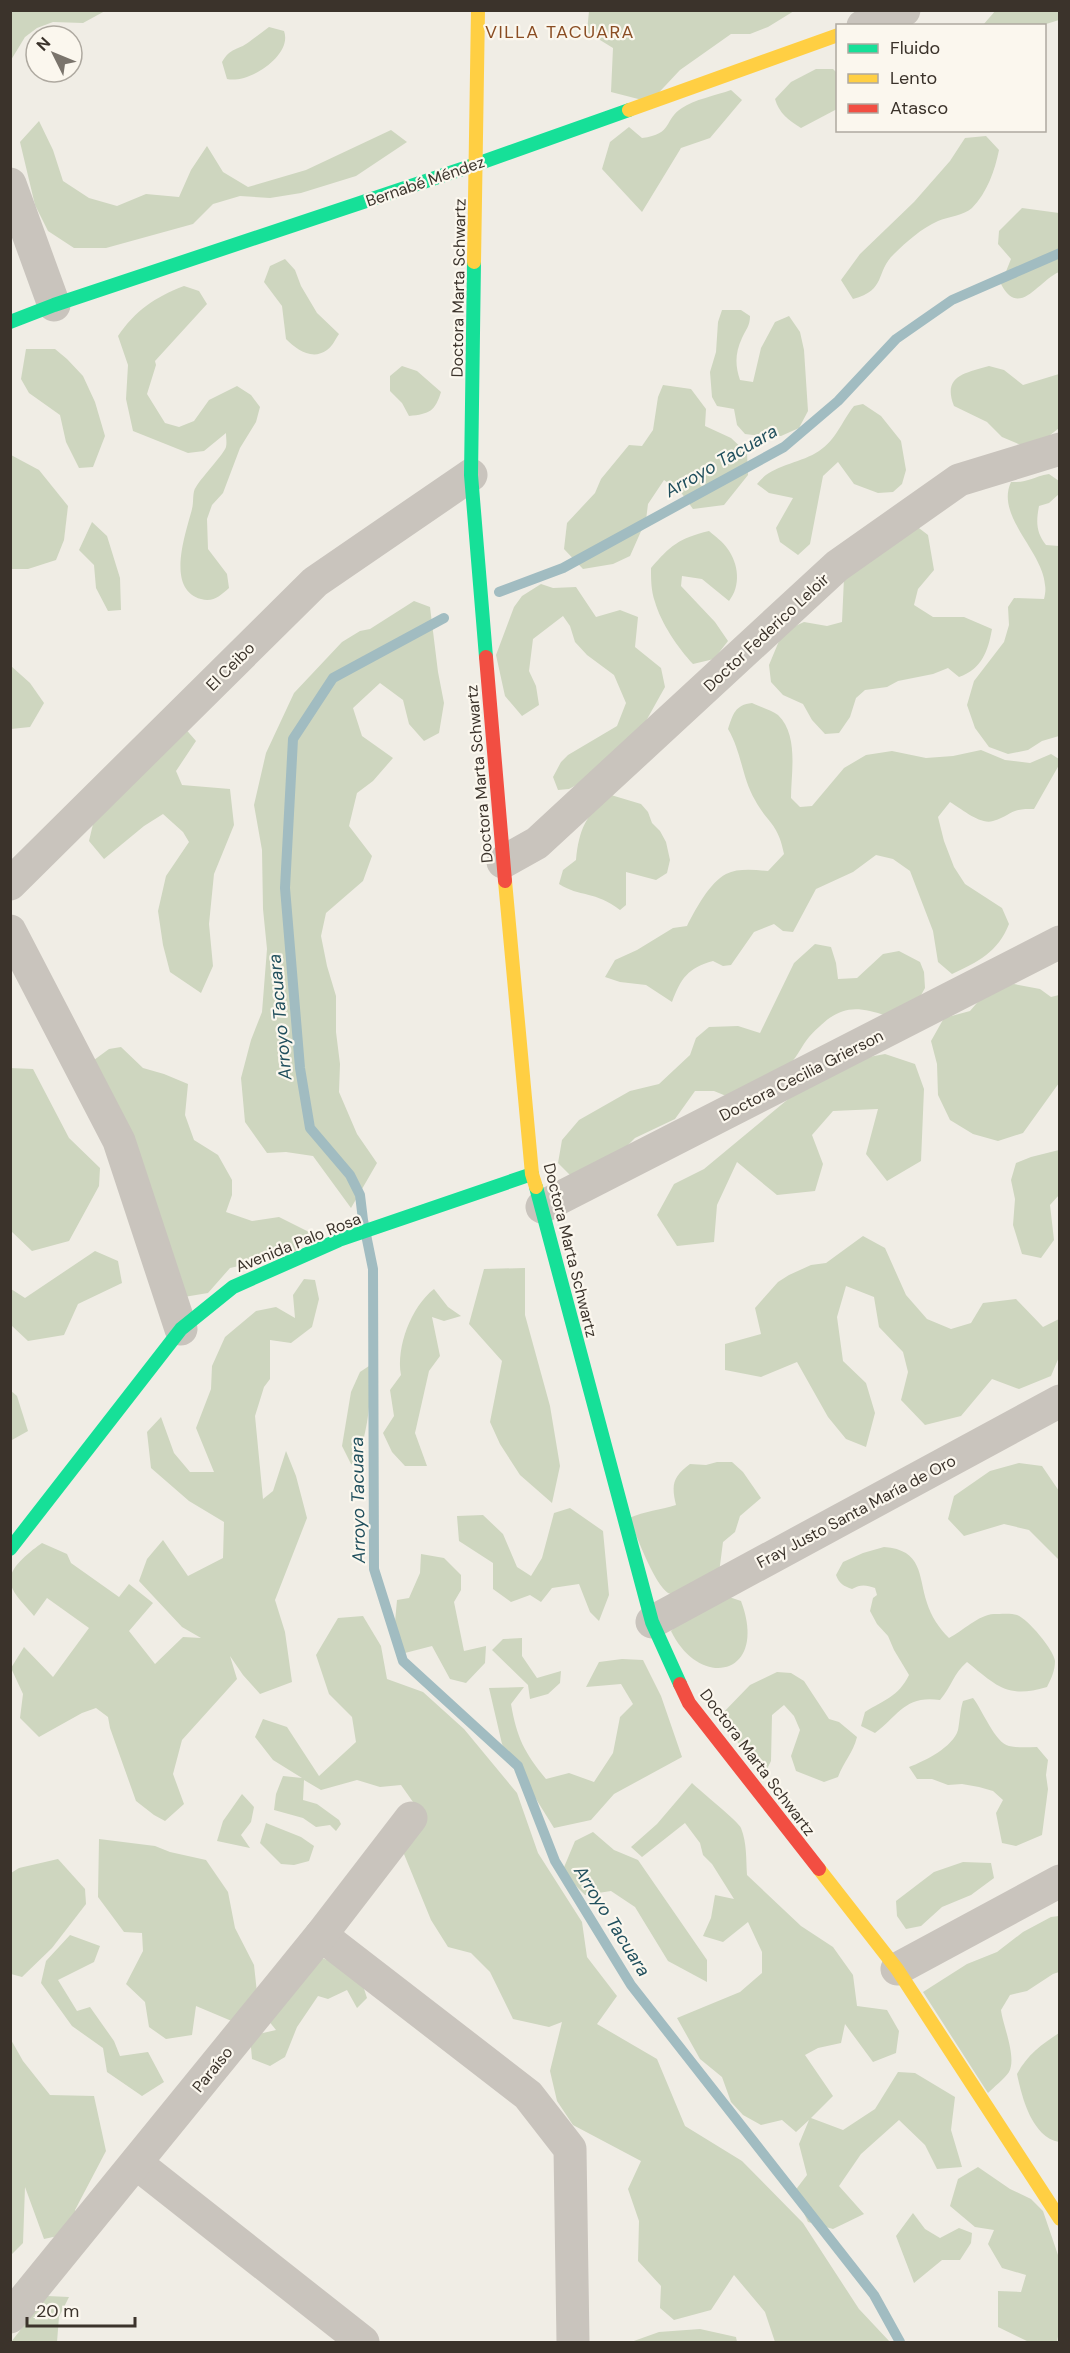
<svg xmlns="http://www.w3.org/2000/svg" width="1070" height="2353" font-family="'DM Sans',sans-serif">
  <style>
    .green { fill: #ced6bf }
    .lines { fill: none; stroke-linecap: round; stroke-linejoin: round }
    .stream { stroke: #a1bcc1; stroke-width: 10 }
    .street { stroke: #c9c4bd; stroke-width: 33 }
    .fast { stroke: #16e098; stroke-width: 14 }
    .slow { stroke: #ffcf43; stroke-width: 14 }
    .jam { stroke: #f24e42; stroke-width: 14 }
    .labels { text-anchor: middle; stroke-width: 4.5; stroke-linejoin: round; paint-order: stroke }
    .street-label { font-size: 16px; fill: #3b332b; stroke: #fbf7ee }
    .neighbourhood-label { font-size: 18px; letter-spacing: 1.5px; fill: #8a4d23; stroke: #fbf7ee }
    .water-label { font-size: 18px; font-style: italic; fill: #204f5d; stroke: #fbf7ee }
  </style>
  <rect width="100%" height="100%" fill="#f0ede5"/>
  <g class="green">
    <path d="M11 10 21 11H105L83 23 53 22 37 28 25 37 11 60Z"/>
    <path d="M996 10 1059 11V20L1043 25H983Z"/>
    <path d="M589 11H794L768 27 750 34H731L680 70 650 102 611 92 613 48 587 32Z"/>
    <path d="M269 27 284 31C293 55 249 84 227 79L222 62C231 47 237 51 249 42 256 37 262 32 269 27Z"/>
    <path d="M816 69H833L837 73V109L801 128C788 120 779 113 775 99L791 82Z"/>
    <path d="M731 90 742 100 710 138 681 148 642 212 602 169 610 142 629 127 642 138C674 134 663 120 682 108 693 100 717 95 731 90Z"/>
    <path d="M39 121 53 150 63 181 89 198 117 206 146 194 179 197 191 170 207 146 223 172 248 187 306 170 391 130 407 142 356 176 301 193 270 198 240 196 213 204 193 224 106 248H74L48 231 35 205 20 142Z"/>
    <path d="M986 136 999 150C995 170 987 193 972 208 964 215 948 217 938 221 922 228 906 242 894 254 875 272 887 290 853 299L841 280 860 254 914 202 950 161 965 138Z"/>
    <path d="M1022 208 1059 213V272C1038 281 1019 319 1001 284L1011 259 998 244 999 231Z"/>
    <path d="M285 259 295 270 301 286 317 313 339 334C336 338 332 347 327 350 312 361 296 349 286 339L282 306 264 282 270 266Z"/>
    <path d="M184 286 199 291 207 304 155 361 156 365 147 394 165 423 179 427 194 421 209 400 237 386 251 395 260 407 256 422 240 448 223 493 212 505 207 519 208 549 227 574 229 588C221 595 213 603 201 599 165 589 186 533 192 509 194 502 192 492 196 487 201 478 224 454 226 447 227 443 226 437 226 433L204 451 188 453 133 431 126 399 128 365 118 336C135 311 155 297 184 286Z"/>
    <path d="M722 310H741L750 316C750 326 746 329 742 338 735 353 735 365 740 380L753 382 761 348 775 322 789 316 800 332 804 350 808 411 799 428 781 436H761L745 434 737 425 734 409 717 406 712 397 710 372 716 352 718 322Z"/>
    <path d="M26 349H55L67 359 83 376 95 402 105 436 93 467 79 468 66 442 60 415 29 393 21 379Z"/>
    <path d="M402 366 417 371 441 392C435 411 430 414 409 416L402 403 390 391V376Z"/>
    <path d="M989 366 1004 370 1023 385 1059 374V428L1044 440 1028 448 1002 437 987 422 954 406C942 376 965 373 989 366Z"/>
    <path d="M663 385 691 389 706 409 705 426 731 438 747 453 748 475 724 505 693 509 680 491 664 480 648 504 646 520 630 556 613 564 583 569 564 549 567 523 595 493 601 479 629 445 642 446 653 430 658 397Z"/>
    <path d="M863 404 881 416 901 441 906 470 902 484 893 492 878 493 854 484 838 462 823 476 810 544 798 555 780 542 776 528 793 498 769 493 757 484C772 464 800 464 819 451 836 440 842 421 854 406Z"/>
    <path d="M11 455 39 470 68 506 64 540 56 560 28 569H11Z"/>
    <path d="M1049 474 1059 481V494L1049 503 1039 506C1036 522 1036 532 1046 545L1059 546V736L1042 741 1028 750 1008 754 989 747 975 728 967 705 974 681 1004 642 1009 625 1008 607 1014 598 1044 599C1045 595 1046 590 1045 585 1043 551 995 516 1011 482 1028 483 1032 477 1049 474Z"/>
    <path d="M92 522 107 536 120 578 121 610 108 611 96 588 94 565 79 550Z"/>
    <path d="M911 522 928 535 934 570 918 589 914 605 933 617H964L992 629C988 651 982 669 959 677L948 668 933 674 898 681 887 687 865 690 856 698 850 717 839 733 825 734 812 720 803 704 783 695 771 682 769 665 779 641 793 627 804 622 827 626 842 622 844 578Z"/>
    <path d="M709 531C715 536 723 542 727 548 739 564 741 586 729 601L702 579 682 576 681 586 715 622 728 641 714 659 693 664C678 648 661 623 655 602 651 591 651 579 651 568 670 546 679 538 709 531Z"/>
    <path d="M541 584 553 588 576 587 596 617 620 610 638 617 635 647 661 668 665 687 646 721 584 781 569 789 558 790 553 777 561 762 568 755 617 726 626 703 614 675 587 655 575 642 570 626 563 616 533 639 529 671 536 686 539 705 522 716 505 696 496 655 514 607 522 596Z"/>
    <path d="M414 601 430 607 438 672 444 703 439 733 424 741 409 724 403 700 380 683 353 708 362 736 393 758 373 781 357 793 349 826 372 856 363 881 326 913 321 936 327 966 336 996V1032L340 1064 339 1092 357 1134 377 1163 351 1208 313 1156 286 1152 267 1153 245 1122 241 1078 251 1040 262 1012 267 949 263 909 262 850 254 805 266 753 294 693 342 642 360 631 370 629Z"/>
    <path d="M11 666 30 683 44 703 30 727 11 729Z"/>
    <path d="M752 703C760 707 771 710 778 715 799 735 791 773 791 798L800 807 812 806 844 768 866 755 892 751 926 758 953 756 981 750 1005 760 1030 763 1051 754 1059 759V765L1034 809C1009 808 1013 815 993 821 980 825 962 809 950 802L938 817 944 841 954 867 965 884 1002 908 1009 924C998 952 978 962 952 974L938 962 933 931 910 871 893 859 876 855 853 872 816 889 793 932 783 931 774 924 754 932 731 965 723 966 713 961C688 968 681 978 672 1002L646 985 620 982 605 977 615 960 637 950 673 928 687 926C695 910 710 882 726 874 738 868 755 870 768 871L784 854C778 823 768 824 755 800 742 778 742 753 728 729 733 714 735 705 752 703Z"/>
    <path d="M183 726 196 741 176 771 182 785 230 789 234 825 214 874 209 924 213 966 201 993 170 972 163 945 158 911 166 876 189 842 183 832 163 814 144 826 104 859 89 841 97 807Z"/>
    <path d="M611 795 641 804 648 812 652 823 660 831 666 842 670 860 667 873 656 880 626 872V905L620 910C596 891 579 897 559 884L563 870 576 860C579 829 586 814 611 795Z"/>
    <path d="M815 944 831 947 836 963 838 979 857 978 883 954 899 951 920 962 924 972 925 988 920 997 887 1016C850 1003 836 1008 809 1037 802 1045 798 1056 790 1064 780 1076 751 1091 736 1100L714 1091H695L675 1119 635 1138 606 1167 573 1178 558 1163 562 1140 579 1120 630 1091 659 1084 690 1055 696 1038 709 1027 738 1026 760 1033 794 963Z"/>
    <path d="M1014 984 1040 989 1051 997 1059 995V1083L1023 1133 998 1141 973 1134 950 1120 938 1095 937 1064 931 1041 944 1018 970 1011 982 997 995 989Z"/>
    <path d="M121 1047 143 1068 164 1074 188 1084 185 1115 194 1140 218 1155 232 1180V1195L226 1212 252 1221 279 1217 311 1233 293 1254 230 1268 208 1293 172 1299 94 1060 109 1049Z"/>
    <path d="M885 1054 915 1064 924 1089 921 1161 887 1181 866 1154 878 1109 833 1111 812 1135 823 1164 815 1191 777 1195 737 1162 717 1205 714 1242 677 1246 657 1215 674 1184 704 1169 810 1081 853 1060Z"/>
    <path d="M10 1068 33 1069 69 1138 100 1168 99 1186 69 1241 32 1251 11 1231Z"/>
    <path d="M1059 1150V1195L1050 1205 1054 1240 1041 1258 1022 1254 1013 1225 1015 1199 1011 1180 1016 1163 1031 1157Z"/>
    <path d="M863 1236 885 1248 906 1295 927 1319 951 1329 971 1323 983 1303 1016 1299 1043 1327 1059 1319V1357L1051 1376 1019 1389 992 1379 961 1416 925 1425 901 1400 908 1372 903 1352 879 1327 874 1297 846 1286 837 1317 843 1361 866 1383 875 1413 866 1447 846 1439 828 1417 797 1362 761 1377 725 1370V1344L761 1334 755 1308 778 1282 789 1275 811 1265 826 1263Z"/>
    <path d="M95 1251 118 1261 122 1283 78 1304 64 1335 28 1341 11 1325V1289L25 1298Z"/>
    <path d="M525 1268V1315L550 1406 560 1466 552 1503 520 1475 500 1444 490 1422 502 1361 469 1324 484 1269Z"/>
    <path d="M304 1279 315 1280 319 1299 312 1327 291 1343 270 1340V1379L264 1387 255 1416 263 1499 273 1491 286 1451 296 1476 307 1518 275 1600 285 1632 292 1682 260 1694 243 1675 230 1656 237 1679 182 1740 173 1774 184 1804 165 1821 154 1815 136 1801 110 1728 108 1717 96 1708 82 1713 39 1737 20 1718 23 1694 11 1668 24 1647 53 1677 89 1628 47 1598 34 1616C27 1607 13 1595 11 1584 6 1569 31 1551 42 1543L67 1554 71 1563 119 1597 129 1584 153 1603 129 1631 155 1664 183 1637 201 1638 182 1627 139 1581 147 1559 163 1540 188 1576 223 1558 224 1522 189 1501 151 1468 147 1432 161 1417 174 1453 190 1472H214L196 1428 211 1389 212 1366 225 1337 256 1311 276 1307 295 1318 293 1295Z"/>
    <path d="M434 1289 448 1307 461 1316 444 1321 432 1317 440 1356 429 1371 415 1433 427 1466H405L392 1452 383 1433 394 1416 390 1390 401 1375C396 1347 411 1307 434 1289Z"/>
    <path d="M369 1366C372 1398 368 1436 354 1465L351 1464 342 1446 351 1392 360 1372Z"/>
    <path d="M10 1390 17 1396 28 1431 12 1440 10 1439Z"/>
    <path d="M717 1462H732L743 1472 761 1498 740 1516 735 1532 723 1542 719 1573 682 1597C678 1596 672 1595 668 1593 653 1582 637 1536 629 1518 645 1511 660 1510 676 1505 671 1484 673 1477 690 1464L706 1465Z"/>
    <path d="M1019 1463 1042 1466 1059 1491V1560L1029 1530 1004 1524 964 1536 948 1519 954 1496 990 1471Z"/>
    <path d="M570 1508 603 1531 609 1595 599 1621 590 1612 579 1584 552 1588 541 1602 530 1595 511 1602 493 1589V1563L459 1541 457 1516 483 1515 503 1534 517 1567 531 1576 542 1558 554 1513Z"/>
    <path d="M884 1547C923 1550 918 1575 927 1603 931 1616 939 1628 949 1638 963 1631 978 1615 994 1614 1000 1614 1012 1613 1017 1615 1028 1619 1054 1650 1055 1661 1055 1671 1051 1679 1047 1687 1007 1699 997 1686 967 1662 953 1674 952 1686 940 1700 905 1695 899 1715 875 1733L861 1726 865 1712C884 1700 898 1697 909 1675L894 1650 888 1636 877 1624 870 1611 873 1598 877 1595 875 1588C866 1585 861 1584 852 1589 844 1586 839 1584 836 1575L843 1562 863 1553Z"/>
    <path d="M421 1554 444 1558 461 1575V1590L454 1602 464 1651 486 1646 485 1663 466 1683 450 1679 432 1646 405 1653 394 1633 397 1600 409 1598 420 1573Z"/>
    <path d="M726 1596 741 1601C769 1676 700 1691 671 1631L679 1622Z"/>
    <path d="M363 1616 381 1646 387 1679 423 1692 464 1729 517 1793 538 1853 582 1922 587 1957 617 1996 597 2024 657 2059 685 2126 742 2161 803 2223 859 2309 890 2342H775L765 2312 734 2275 711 2310 674 2320 660 2308 661 2286 638 2261 639 2221 628 2189 641 2161 573 2125 557 2101 550 2071 562 2022 549 2027 513 2019 490 1972 471 1953 448 1947 431 1920 397 1837 413 1802 401 1785 380 1787 357 1780 321 1790 304 1780 303 1800 317 1804 339 1820 341 1824 336 1831 330 1825 316 1827 303 1818 274 1810 276 1794 283 1776 302 1778 273 1760 255 1737 263 1719 287 1727 319 1776 356 1742 352 1717 329 1694 316 1655 338 1618Z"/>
    <path d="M522 1638V1656L537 1678 561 1671 560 1683 548 1694 530 1699 528 1685 492 1650 503 1639Z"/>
    <path d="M622 1659 643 1660 661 1696 682 1757 614 1794 591 1820 554 1828 502 1744 489 1688 524 1687 511 1704C517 1738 524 1752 546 1779L569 1773 594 1782 613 1753 620 1717 633 1704 621 1684 586 1687 599 1662Z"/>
    <path d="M777 1672 791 1673 804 1681 829 1719 839 1722 857 1737C853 1753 844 1761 838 1777L824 1782 796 1771 791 1756 800 1730 794 1716 784 1705 772 1715 771 1761 764 1775 718 1718 750 1685Z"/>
    <path d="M973 1698C982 1709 995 1743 1009 1746 1018 1748 1028 1747 1037 1747L1048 1760 1046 1775 1048 1789 1042 1835 1016 1846 1002 1843 996 1813 1003 1800 993 1791 979 1787 962 1784 948 1785 932 1779H917L909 1767C925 1761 953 1747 958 1730 960 1720 960 1710 963 1701Z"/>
    <path d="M692 1783C700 1791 739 1822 741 1828 747 1843 746 1859 747 1875L801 1926 833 1947 853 1975 857 2006 887 2010 899 2031 896 2053 873 2062 845 2024 841 2043 818 2048 805 2055 833 2096 811 2118 843 2130 875 2109 898 2072 915 2073 955 2097 951 2130 962 2167 937 2169 925 2145 899 2120 861 2154 839 2186 864 2214 833 2229 808 2222 794 2192 807 2175 799 2144 809 2120 796 2132 782 2120 761 2125 743 2115 731 2102 722 2077 700 2059 677 2018 740 1992 762 1973V1952L748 1922 723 1942 703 1936 711 1918 715 1895 734 1899 712 1864 703 1855 700 1843 685 1823 642 1857 631 1847 657 1824Z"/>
    <path d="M242 1794 254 1807 251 1822 241 1835 250 1848 217 1841 223 1821Z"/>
    <path d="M266 1823 301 1837 314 1846 309 1861 294 1865 281 1864 260 1843Z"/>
    <path d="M593 1832 614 1850 638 1860 707 1960V1982L668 1961 635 1907 611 1891 585 1895 562 1872 575 1841Z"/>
    <path d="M99 1839 155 1846 170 1852 206 1860 228 1892 235 1928 254 1965 259 2011 234 2022 196 2006 192 2035 166 2039 149 2027 145 2002 126 1984 143 1951 142 1933 124 1932 98 1897Z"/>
    <path d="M58 1859 85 1889 86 1904 52 1948 22 1977 11 1974V1873L19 1868Z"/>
    <path d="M963 1862 991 1863 994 1878 971 1895 942 1907 921 1926 906 1929 897 1916 896 1901 934 1872Z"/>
    <path d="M1059 1916V1972L1053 1974 1027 1991 1010 1995 1001 2010C1003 2026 1017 2057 1009 2072 1004 2079 994 2087 988 2093L923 1992 967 1964 997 1952 1023 1932 1051 1917Z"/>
    <path d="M70 1935 100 1946 94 1962 58 1980 77 2011 90 2007 114 2041 120 2056 148 2052 164 2082 142 2096 107 2072 103 2048 72 2026 41 1983 46 1961Z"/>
    <path d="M315 1955 332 1962 357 1967 367 1998 357 2008 347 1990 328 1999 318 1996 297 2027 285 2057 270 2066 252 2059 250 2036 276 2030 268 2020Z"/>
    <path d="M1059 2033V2142C1032 2137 1022 2098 1017 2074 1027 2055 1042 2044 1059 2033Z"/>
    <path d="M10 2038 23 2061 50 2095 94 2096 106 2151 75 2210 81 2231 44 2239 25 2187 23 2243 11 2255Z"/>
    <path d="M978 2167 1010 2189 1031 2199 1043 2211 1059 2258 1060 2326 1057 2342H1029L998 2327V2291L1021 2292 1026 2275 1002 2268 988 2244 994 2230 975 2227 950 2206 958 2179Z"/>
    <path d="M913 2213 925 2229 940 2238 959 2228 972 2233 971 2243 960 2260H942L914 2283 896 2236Z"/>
    <path d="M47 2296 69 2297 59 2317 57 2342H11Z"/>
    <path d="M700 2329 736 2337 737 2342H631L659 2332Z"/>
  </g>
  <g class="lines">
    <g class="stream">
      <path d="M499 592 563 568 784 447 838 401 896 339 952 300 1060 253"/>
      <path d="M444 618 333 678 293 739 285 888 300 1068 310 1128 350 1175 360 1195 363 1220 373 1269 374 1569 403 1661 518 1766 555 1861 631 1985 874 2295 900 2342"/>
    </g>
    <g class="street">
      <path d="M863 26 904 10"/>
      <path d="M10 184 54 305"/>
      <path d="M503 862 537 843 837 566 959 480 1060 449"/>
      <path d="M10 884 315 582 471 475"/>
      <path d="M10 931 119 1141 181 1329"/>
      <path d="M542 1207 1060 942"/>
      <path d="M652 1622 1060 1401"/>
      <path d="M321 1935 528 2095 570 2149 573 2342"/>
      <path d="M897 1969 1060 1881"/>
      <path d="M136 2163 363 2342"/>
      <path d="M10 2317 321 1935 411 1818"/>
    </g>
    <g class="fast">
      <path d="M474 262 471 475 486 657"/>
      <path d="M10 322 54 305 477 164 629 110"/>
      <path d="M536 1187 652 1622 680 1684"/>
      <path d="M10 1549 181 1329 233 1287 339 1240 532 1174"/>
    </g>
    <g class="slow">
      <path d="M629 110 838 35"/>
      <path d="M474 262 478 10"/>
      <path d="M505 881 532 1174 536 1187"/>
      <path d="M819 1869 897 1969 1060 2219"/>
    </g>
    <g class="jam">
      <path d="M486 657 505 881"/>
      <path d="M680 1684 689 1703 819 1869"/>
    </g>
  </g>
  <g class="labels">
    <g class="street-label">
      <text transform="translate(425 181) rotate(-19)" y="6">Bernabé Méndez</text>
      <text transform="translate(458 288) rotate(-89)" y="6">Doctora Marta Schwartz</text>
      <text transform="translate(766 632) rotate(-43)" y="6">Doctor Federico Leloir</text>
      <text transform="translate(230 666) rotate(-45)" y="6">El Ceibo</text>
      <text transform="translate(479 774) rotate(-95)" y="6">Doctora Marta Schwartz</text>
      <text transform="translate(801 1075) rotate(-27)" y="6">Doctora Cecilia Grierson</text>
      <text transform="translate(298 1242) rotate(-22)" y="6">Avenida Palo Rosa</text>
      <text transform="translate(571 1250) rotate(76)" y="6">Doctora Marta Schwartz</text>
      <text transform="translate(856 1511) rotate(-28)" y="6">Fray Justo Santa María de Oro</text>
      <text transform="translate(758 1762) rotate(53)" y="6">Doctora Marta Schwartz</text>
      <text transform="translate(212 2069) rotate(-51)" y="6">Paraíso</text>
    </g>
    <g class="neighbourhood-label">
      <text x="560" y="38">VILLA TACUARA</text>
    </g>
    <g class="water-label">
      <text transform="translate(721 461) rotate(-30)" y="6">Arroyo Tacuara</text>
      <text transform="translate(280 1017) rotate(-95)" y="6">Arroyo Tacuara</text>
      <text transform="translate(358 1500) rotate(-91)" y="6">Arroyo Tacuara</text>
      <text transform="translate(612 1921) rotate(58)" y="6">Arroyo Tacuara</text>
    </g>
  </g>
  <rect width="1070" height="2353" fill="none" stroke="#3b332b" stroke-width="24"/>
  <rect x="836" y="24" width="210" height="108" fill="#fbf7ee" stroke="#aea9a0" stroke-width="1.5"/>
  <rect x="848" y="44" width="30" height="9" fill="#16e098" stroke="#aea9a0" stroke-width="1.5"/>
  <text x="890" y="54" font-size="18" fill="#3b332b">Fluido</text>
  <rect x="848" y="74" width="30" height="9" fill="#ffcf43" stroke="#aea9a0" stroke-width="1.5"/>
  <text x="890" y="84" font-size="18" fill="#3b332b">Lento</text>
  <rect x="848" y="104" width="30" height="9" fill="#f24e42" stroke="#aea9a0" stroke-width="1.5"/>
  <text x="890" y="114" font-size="18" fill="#3b332b">Atasco</text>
  <g transform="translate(54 54) rotate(313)"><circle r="28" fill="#fbf7ee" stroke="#aea9a0" stroke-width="1.5"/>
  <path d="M0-4.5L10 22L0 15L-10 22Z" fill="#7a746c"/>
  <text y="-9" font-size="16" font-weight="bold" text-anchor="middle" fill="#3b332b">N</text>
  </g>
  <path d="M27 2317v9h108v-9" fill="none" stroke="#3b332b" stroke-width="3"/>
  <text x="36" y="2317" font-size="18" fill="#3b332b" stroke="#fbf7ee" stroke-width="4.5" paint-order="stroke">20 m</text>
</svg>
